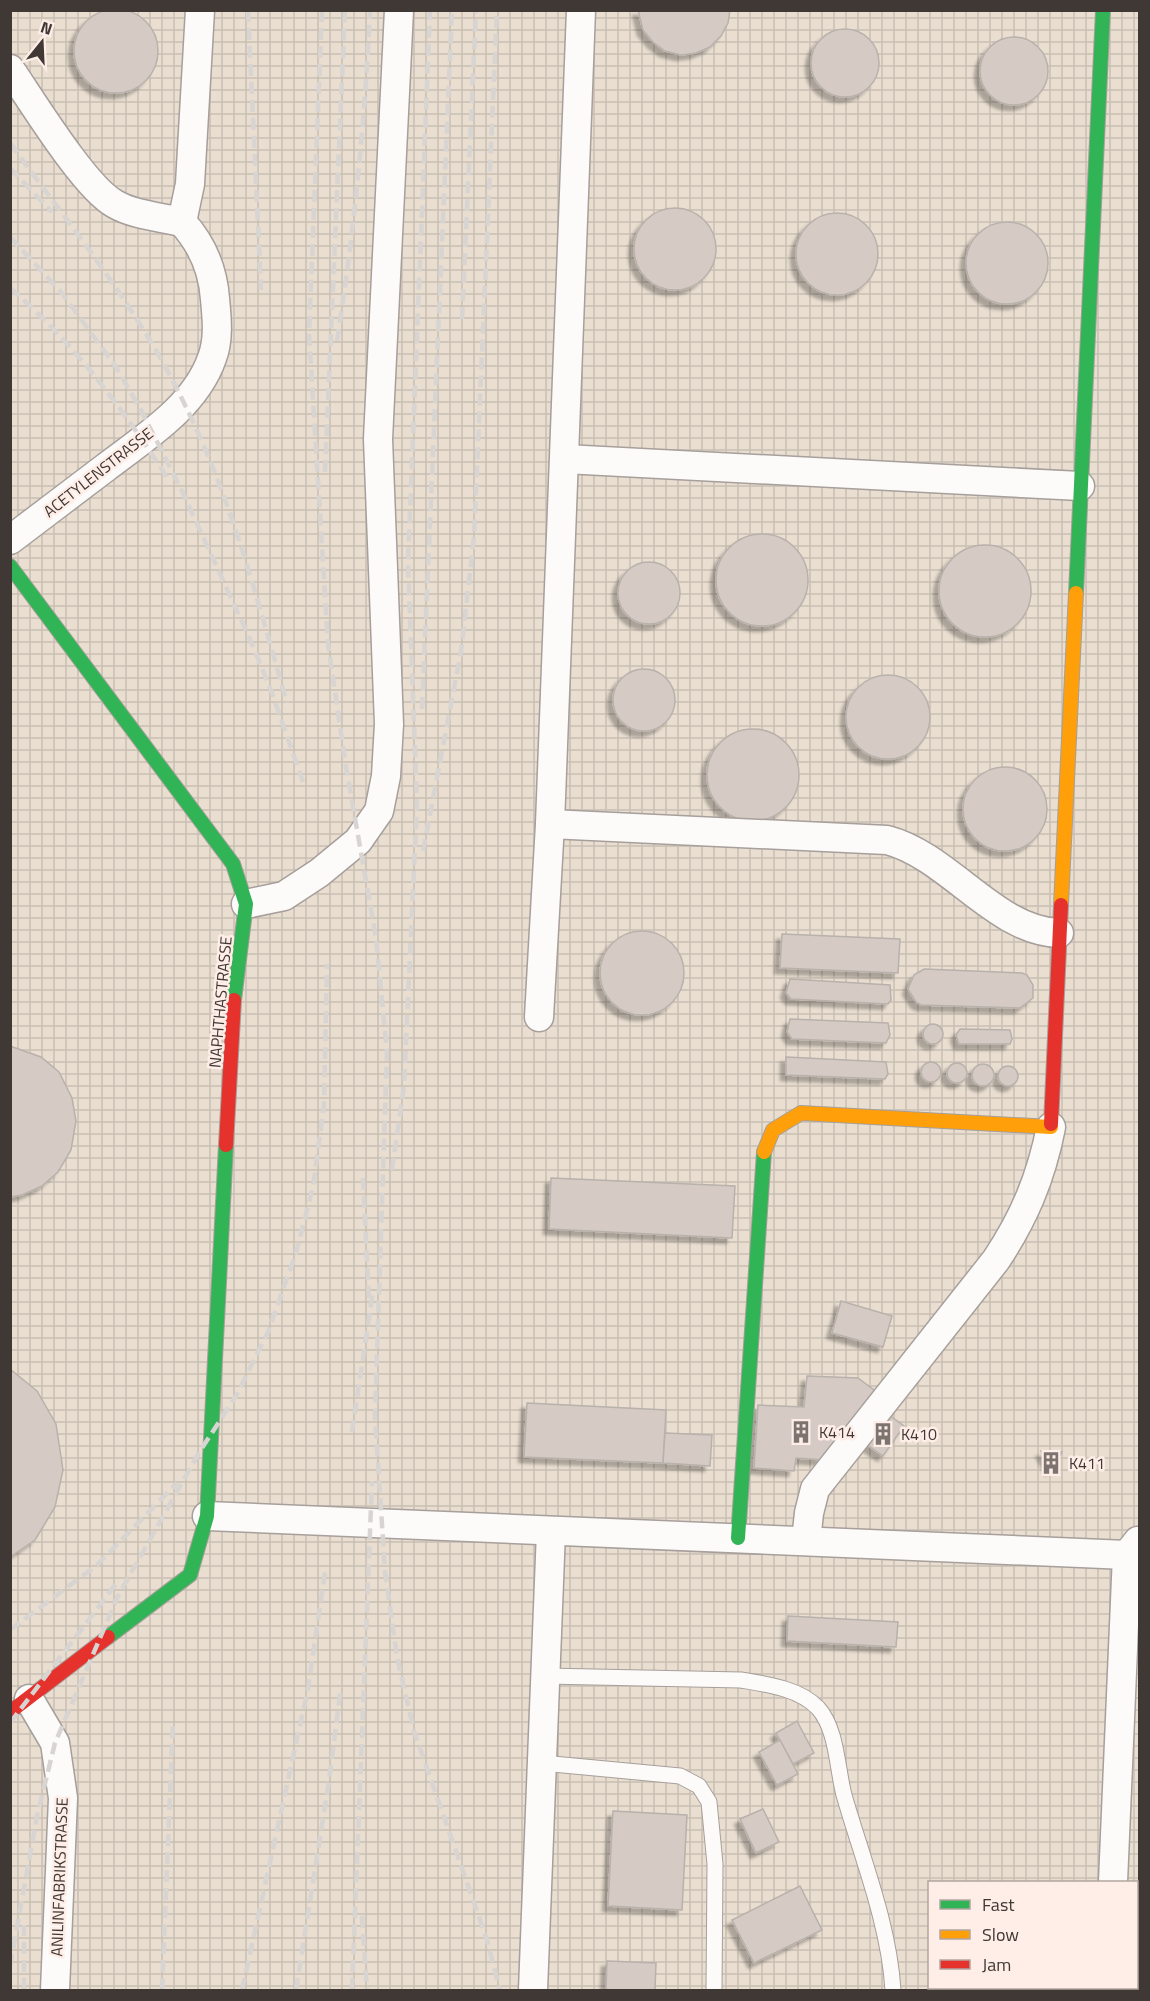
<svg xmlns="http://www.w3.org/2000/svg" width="1150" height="2001" font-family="'Titillium Web',sans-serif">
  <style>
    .industrial { fill: url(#industrial-grid); fill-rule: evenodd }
    .building { fill: #d5cbc4; stroke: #b9b1ac; stroke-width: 1.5; filter: url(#shadow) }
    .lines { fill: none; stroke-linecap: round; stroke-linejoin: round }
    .lane-casing { stroke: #a69f9b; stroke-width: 17 }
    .street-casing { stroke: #a69f9b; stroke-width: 31 }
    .fast-casing { stroke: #a69f9b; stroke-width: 16 }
    .slow-casing { stroke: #a69f9b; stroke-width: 16 }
    .jam-casing { stroke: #a69f9b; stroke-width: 16 }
    .lane { stroke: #fcfbfa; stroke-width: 15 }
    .street { stroke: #fcfbfa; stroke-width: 28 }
    .fast { stroke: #30b455; stroke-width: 14 }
    .slow { stroke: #ff9f0a; stroke-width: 14 }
    .jam { stroke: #e5322d; stroke-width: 14 }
    .rail { stroke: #d7d4d2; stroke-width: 4.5; stroke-dasharray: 12 6; stroke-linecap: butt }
    .labels { text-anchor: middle; stroke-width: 5; stroke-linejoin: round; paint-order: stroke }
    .street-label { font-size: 16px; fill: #403835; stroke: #feeee7 }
    .poi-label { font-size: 16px; fill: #403835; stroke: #feeee7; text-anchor: start }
  </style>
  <defs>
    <pattern id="industrial-grid" width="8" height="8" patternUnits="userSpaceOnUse" patternTransform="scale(1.5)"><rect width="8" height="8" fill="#e9ded0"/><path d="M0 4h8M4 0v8" fill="none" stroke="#c9bfb3"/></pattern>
    <filter id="shadow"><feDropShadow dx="-5.5" dy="5.5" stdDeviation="1.5" flood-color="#0004"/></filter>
  </defs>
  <rect width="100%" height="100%" fill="#eee3de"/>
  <path class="industrial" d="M11 11H1139V1990H11ZM930 1882H1136V1988H930Z"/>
  <g class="building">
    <circle cx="116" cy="51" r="42"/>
    <path d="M638 10H730L728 23 721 36 710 47 696 53 681 55 665 51 653 42 643 30Z"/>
    <circle cx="845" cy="63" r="34"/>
    <circle cx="1014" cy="71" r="34"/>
    <circle cx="675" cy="249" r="41"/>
    <circle cx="837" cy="254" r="41"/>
    <circle cx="1007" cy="263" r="41"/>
    <circle cx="762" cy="580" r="46"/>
    <circle cx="985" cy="591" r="46"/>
    <circle cx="649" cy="593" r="31"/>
    <circle cx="644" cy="700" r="31"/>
    <circle cx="888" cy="717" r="42"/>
    <circle cx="753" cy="775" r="46"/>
    <circle cx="1005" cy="809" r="42"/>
    <circle cx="642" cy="973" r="42"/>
    <path d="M782 934 900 939 898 973 780 968Z"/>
    <path d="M924 969 1022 973 1027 975 1033 985V998L1020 1008 921 1005 916 1002 908 989 914 975Z"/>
    <path d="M790 979 890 985 891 1000 888 1004 791 999 786 993Z"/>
    <path d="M790 1019 888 1023 890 1035 886 1043 792 1039 787 1032Z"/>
    <circle cx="933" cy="1034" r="10"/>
    <path d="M960 1029 1010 1030 1012 1039 1010 1044H959L956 1035Z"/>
    <path d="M10 1046 41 1057 59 1072 72 1098 76 1121 71 1150 58 1172 42 1186 22 1195 10 1197Z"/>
    <path d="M786 1057 886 1062 888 1074 885 1079 786 1075Z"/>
    <circle cx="931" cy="1072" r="10"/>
    <circle cx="957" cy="1073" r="10"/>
    <circle cx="983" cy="1075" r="11"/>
    <circle cx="1008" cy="1076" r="10"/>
    <path d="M551 1178 735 1186 732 1238 549 1229Z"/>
    <path d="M841 1301 892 1316 883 1347 832 1333Z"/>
    <path d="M10 1369 37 1391 56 1424 63 1470 55 1507 35 1540 10 1557Z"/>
    <path d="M807 1376 858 1378 878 1393 825 1460 796 1458 794 1471 754 1468 758 1405 804 1407Z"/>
    <path d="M527 1403 666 1410 663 1463 524 1457Z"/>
    <path d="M885 1412 904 1426 883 1456 863 1442Z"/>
    <path d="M665 1433 712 1435 710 1466 663 1463Z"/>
    <path d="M1041 1451 1062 1452 1051 1470Z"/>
    <path d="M788 1616 898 1622 896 1647 787 1641Z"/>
    <path d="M797 1721 814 1753 793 1764 776 1733Z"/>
    <path d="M780 1740 798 1774 777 1785 759 1752Z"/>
    <path d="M763 1809 779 1842 756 1853 740 1819Z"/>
    <path d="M613 1811 687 1815 682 1910 608 1906Z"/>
    <path d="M800 1886 822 1930 754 1963 732 1920Z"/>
    <path d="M607 1961 656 1963 655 1990H606Z"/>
  </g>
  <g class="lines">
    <g class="lane-casing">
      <g id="lane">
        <path d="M545 1676 741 1680C765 1684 799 1688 818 1708 837 1729 837 1768 844 1795 862 1858 889 1924 893 1990"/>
        <path d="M542 1763 680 1776 699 1786 709 1802 715 1864 714 1990"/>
      </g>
    </g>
    <g class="street-casing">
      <g id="street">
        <path d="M10 69C32 101 85 188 115 204 134 215 160 217 182 222"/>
        <path d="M565 459 1080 486"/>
        <path d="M10 540C42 516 73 492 105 468 144 438 195 407 212 358 219 340 217 319 215 299 213 269 202 244 182 222L190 184 200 10"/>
        <path d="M550 824 887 840C949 856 995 931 1059 933"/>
        <path d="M246 904 284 896 319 873 358 841 379 811 386 776 389 724 378 439 399 10"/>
        <path d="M539 1017 550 824 581 10"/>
        <path d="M207 1516 1127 1555"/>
        <path d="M806 1541 809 1513 815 1489 996 1260C1024 1218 1041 1178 1051 1127"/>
        <path d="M29 1699 55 1743 63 1798 55 1990"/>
        <path d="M1113 1882 1127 1555 1138 1541"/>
        <path d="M1116 1988V1990"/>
        <path d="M533 1990 551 1531"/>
      </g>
    </g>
    <g class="fast-casing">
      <g id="fast">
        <path d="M10 566 233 864 246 904 234 1000"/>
        <path d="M1076 593 1103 10"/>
        <path d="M738 1538 764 1152"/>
        <path d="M108 1637 190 1575 207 1516 226 1145"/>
      </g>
    </g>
    <g class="slow-casing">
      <g id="slow">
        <path d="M1061 905 1076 593"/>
        <path d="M764 1152 773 1130 801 1113 1051 1127V1124"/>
      </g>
    </g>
    <g class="jam-casing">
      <g id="jam">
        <path d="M1051 1124 1061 905"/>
        <path d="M226 1145 234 1000"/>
        <path d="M10 1712 108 1637"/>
      </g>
    </g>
    <use href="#lane" class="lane"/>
    <use href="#street" class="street"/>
    <use href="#fast" class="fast"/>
    <use href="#slow" class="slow"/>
    <use href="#jam" class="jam"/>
    <g class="rail">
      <path d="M248 10 261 290"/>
      <path d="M322 10 309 334 328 644 346 767 376 938 387 1052 375 1416 385 1571 397 1657 414 1731 487 1940 500 1990"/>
      <path d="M10 143C71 227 139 309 184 403 231 497 258 602 287 703"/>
      <path d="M10 168 52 212"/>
      <path d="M10 237 61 292 116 367 141 410 182 491 249 637 271 690 304 785"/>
      <path d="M10 288C73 342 124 410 168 479"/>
      <path d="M462 319 476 10"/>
      <path d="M337 341C354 231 365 122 370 10"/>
      <path d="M325 472 345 10"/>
      <path d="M422 709 452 10"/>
      <path d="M423 851 461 652 474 537 497 10"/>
      <path d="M392 1170 404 1086 417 804 408 563 430 10"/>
      <path d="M363 1178 369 1301"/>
      <path d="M352 1432 373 1291"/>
      <path d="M10 1630 97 1565 177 1483"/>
      <path d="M10 1723 119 1580"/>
      <path d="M362 1916 367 1990"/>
      <path d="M10 1966 37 1816 55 1743 118 1596 200 1451 236 1396 268 1332 296 1253 313 1187 324 1105 327 964"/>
      <path d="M24 1990V1925"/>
      <path d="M162 1990 173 1722"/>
      <path d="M242 1990 308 1689 325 1572"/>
      <path d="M296 1990 329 1781 341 1687"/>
      <path d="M352 1990 372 1481"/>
    </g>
  </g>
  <defs>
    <g id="building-bare" transform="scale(1.8)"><path d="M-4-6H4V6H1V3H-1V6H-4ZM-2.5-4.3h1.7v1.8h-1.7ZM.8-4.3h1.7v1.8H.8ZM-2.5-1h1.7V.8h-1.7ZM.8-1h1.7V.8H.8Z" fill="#7d7470" stroke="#feeee7" stroke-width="2.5" paint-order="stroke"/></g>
  </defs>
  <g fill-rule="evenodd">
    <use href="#building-bare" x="801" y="1432"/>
    <use href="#building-bare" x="883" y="1434"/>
    <use href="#building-bare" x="1051" y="1463"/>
  </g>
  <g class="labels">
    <g class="street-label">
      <text transform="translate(98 472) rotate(-38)" y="6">ACETYLENSTRASSE</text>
      <text transform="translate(220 1002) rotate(-85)" y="6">NAPHTHASTRASSE</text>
      <text transform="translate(59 1877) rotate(-88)" y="6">ANILINFABRIKSTRASSE</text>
    </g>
    <g class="poi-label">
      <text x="819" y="1438">K414</text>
      <text x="901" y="1440">K410</text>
      <text x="1069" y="1469">K411</text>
    </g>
  </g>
  <rect width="1150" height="2001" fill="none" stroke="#403835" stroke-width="24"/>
  <rect x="928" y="1881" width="210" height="108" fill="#feeee7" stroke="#b2a5a0" stroke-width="1.5"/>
  <rect x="940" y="1900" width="30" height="9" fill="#30b455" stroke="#b2a5a0" stroke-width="1.5"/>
  <text x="982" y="1911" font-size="18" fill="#403835">Fast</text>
  <rect x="940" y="1930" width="30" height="9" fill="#ff9f0a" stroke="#b2a5a0" stroke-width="1.5"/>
  <text x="982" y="1941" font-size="18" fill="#403835">Slow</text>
  <rect x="940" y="1960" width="30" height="9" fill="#e5322d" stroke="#b2a5a0" stroke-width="1.5"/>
  <text x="982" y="1971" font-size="18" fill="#403835">Jam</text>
  <g transform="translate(42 42) rotate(18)" stroke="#feeee7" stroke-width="4.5" paint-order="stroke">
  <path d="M0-4.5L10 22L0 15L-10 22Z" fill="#403835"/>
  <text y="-9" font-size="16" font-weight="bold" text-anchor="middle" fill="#403835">N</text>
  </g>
</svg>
